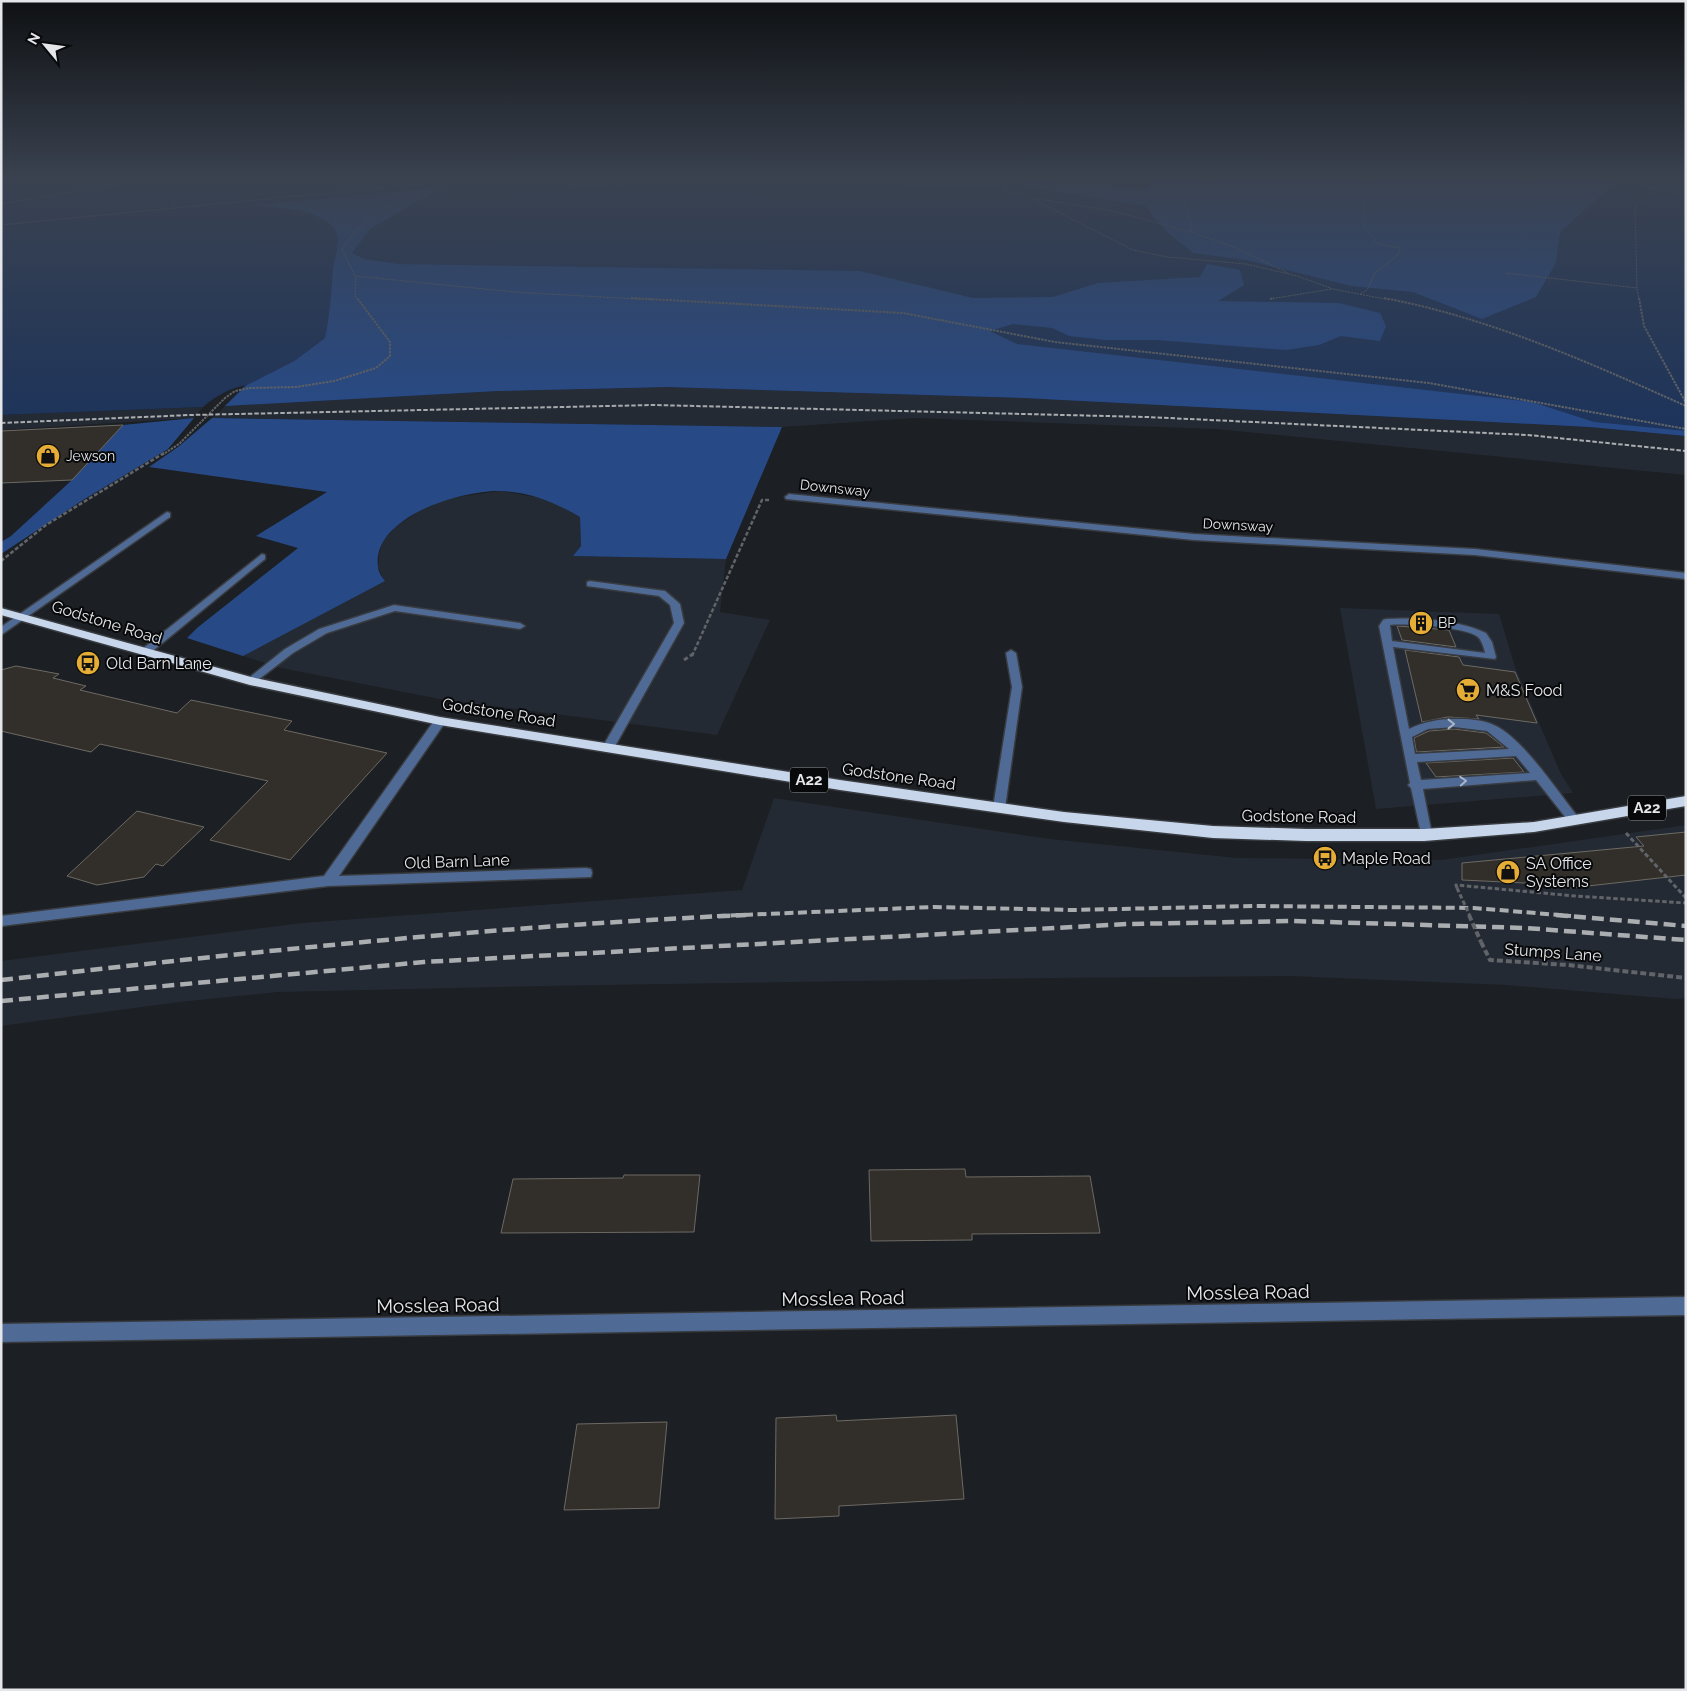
<svg xmlns="http://www.w3.org/2000/svg" width="1687" height="1691" font-family="Raleway,sans-serif">
  <style>
    .built { fill: #242a33 }
    .green { fill: #1e345a; fill-rule: evenodd }
    .forest { fill: #274a87 }
    .building { fill: #322f2a; stroke: #6d6a64 }
    .lines { fill: none; stroke-linecap: round; stroke-linejoin: round }
    .minor-casing { stroke: #383b3f; stroke-width: 3 }
    .highway-casing { stroke: #383b3f; stroke-width: 3 }
    .path-far4 { stroke: #616468; stroke-width: 1; stroke-dasharray: 2 1; stroke-linecap: butt }
    .path-far3 { stroke: #616468; stroke-width: 2; stroke-dasharray: 2.5 1; stroke-linecap: butt }
    .path-far2 { stroke: #616468; stroke-width: 2.5; stroke-dasharray: 4 2; stroke-linecap: butt }
    .path-far1 { stroke: #616468; stroke-width: 3; stroke-dasharray: 4.5 2.5; stroke-linecap: butt }
    .path { stroke: #616468; stroke-width: 4; stroke-dasharray: 6 3; stroke-linecap: butt }
    .minor { fill: #506a96; fill-rule: evenodd }
    .highway { fill: #c8d6ec; fill-rule: evenodd }
    .rail-far2 { stroke: #abaeb1; stroke-width: 2; stroke-dasharray: 4.5 2; stroke-linecap: butt }
    .rail-far1 { stroke: #abaeb1; stroke-width: 4; stroke-dasharray: 9 4.5; stroke-linecap: butt }
    .rail { stroke: #abaeb1; stroke-width: 4.5; stroke-dasharray: 12 6; stroke-linecap: butt }
    .path-bridge-far1 { stroke: #616468; stroke-width: 3; stroke-dasharray: 4.5 2.5; stroke-linecap: butt }
    .path-bridge { stroke: #616468; stroke-width: 4; stroke-dasharray: 6 3; stroke-linecap: butt }
    .oneway { stroke: #a9b4c8 }
    .labels { text-anchor: middle; stroke-width: 4; stroke-linejoin: round; paint-order: stroke }
    .far-poi-label { font-size: 14px; fill: #e4e6e9; stroke: #08090b; text-anchor: start }
    .far-street-label { font-size: 14px; fill: #e4e6e9; stroke: #08090b }
    .shield { fill: #08090b; stroke: #a2a4a6; stroke-width: 1 }
    .shield-label { font-size: 15px; font-weight: bold; fill: #e4e6e9 }
    .street-label { font-size: 16px; fill: #e4e6e9; stroke: #08090b }
    .poi-label { font-size: 16px; fill: #e4e6e9; stroke: #08090b; text-anchor: start }
    .near-street-label { font-size: 19px; fill: #e4e6e9; stroke: #08090b }
  </style>
  <rect width="100%" height="100%" fill="#1c1f23"/>
  <g class="built">
    <path d="M668 387 1024 398 1590 427 1686 436V475L1216 429 916 418 782 427 212 418 225 406 497 391Z"/>
    <path d="M203 407 194 418 1 430V415Z"/>
    <path d="M501 491 547 499 580 517 581 546 574 556 726 559 720 612 770 620 717 735 445 700 281 668 243 656 384 581 378 568 379 554 383 541 396 526 420 511 449 498Z"/>
    <path d="M1340 608 1499 614 1515 667 1561 774 1573 793 1376 809Z"/>
    <path d="M774 798 1050 839 1237 858 1441 860 1686 825V998L1675 999 1505 985 1289 976 1054 978 542 986 278 992 179 1002 1 1026V961L302 923 742 890Z"/>
  </g>
  <path class="green" d="M1 179H1024L1018 186 1144 204 1148 183 1153 179H1686V436L1590 427 1024 398 668 387 497 391 225 406 245 385C228 389 216 396 203 407L1 415ZM325 338 308 383 248 385 294 361Z"/>
  <g class="forest">
    <path d="M1153 179H1602L1615 183 1560 232 1556 263 1536 297 1482 319 1413 292 1352 286 1246 260 1193 253 1166 231 1144 205 1018 186 1021 182 1096 183 1145 189 1148 183Z"/>
    <path d="M439 185 447 187 423 198 370 229 352 253 364 259 398 264 860 271 973 298 1053 297 1098 283 1200 277 1207 264 1240 270 1244 285 1218 301 1339 303 1380 313 1386 326 1380 341 1341 336 1319 345 1286 350 1157 340H1105L1069 336 1052 328 1013 324 990 331 1017 344 1532 402 1594 422 1686 431V436L1590 427 1024 398 668 387 497 391 225 406 247 385 294 361 325 338C330 316 331 293 333 269 334 258 341 243 336 232 327 209 273 207 251 205L424 190Z"/>
    <path d="M194 418 168 449 83 500 1 554V542L11 536 72 480 123 425Z"/>
    <path d="M212 418 782 427 726 559 573 556 581 546 580 517C554 502 530 492 500 491 462 490 371 517 378 567 378 572 382 577 385 581L243 656 187 638 197 628 298 548 256 536 327 492 149 467 178 447Z"/>
  </g>
  <g class="building">
    <path d="M123 425 72 480 1 483V431Z"/>
    <path d="M1397 626 1449 630 1456 647 1402 640Z"/>
    <path d="M1405 650 1459 657 1463 665 1515 672 1537 723 1476 715 1479 719 1448 717 1422 722Z"/>
    <path d="M16 666 59 674 53 678 86 686 80 690 177 713 191 700 292 721 284 730 387 753 290 860 210 840 268 781 100 744 91 752 1 731V670Z"/>
    <path d="M1454 729 1486 733 1504 747 1417 752 1416 750 1414 738 1429 731Z"/>
    <path d="M1513 758 1524 772 1436 777 1426 763Z"/>
    <path d="M137 811 204 827 163 866 156 864 144 877 97 885 67 876Z"/>
    <path d="M1686 832V875L1570 888 1568 885 1462 880V863L1644 846 1636 837Z"/>
    <path d="M965 1169 966 1177 1090 1176 1100 1233 972 1234V1240L871 1241 869 1170Z"/>
    <path d="M624 1175H700L694 1232 501 1233 513 1179 623 1178Z"/>
    <path d="M836 1415 837 1421 956 1415 964 1499 839 1506V1516L775 1519 776 1418Z"/>
    <path d="M667 1422 659 1508 564 1510 577 1424Z"/>
  </g>
  <g class="lines">
    <g class="minor-casing">
      <g id="minor">
        <path d="M789 494 1194 534 1475 549 1686 573V579L1475 555 1194 540 786 499 785 497Z"/>
        <path d="M167 512 170 513V517L1 635V627Z"/>
        <path d="M262 554 265 555V559L149 654H141V650Z"/>
        <path d="M590 581 665 591 680 604 684 623 614 748 608 752 602 748 674 623 670 605 659 596 587 586V582Z"/>
        <path d="M394 605 520 623 525 626 520 629 395 611 327 633 293 653 254 683H246L245 681 285 649 319 629Z"/>
        <path d="M1386 619C1415 617 1460 620 1486 633L1492 642 1496 657 1495 659 1393 647 1409 729C1423 722 1439 719 1454 719 1467 719 1483 719 1496 726 1525 741 1557 791 1578 817L1580 820 1578 823H1570L1536 780 1423 789 1432 835 1430 838H1422L1411 788 1408 785 1410 783 1379 626 1383 620ZM1390 625C1405 623 1469 627 1479 638 1482 642 1484 648 1485 653L1392 641ZM1454 727 1487 731 1509 749 1415 754 1412 737 1428 729ZM1516 756 1530 773 1421 780 1417 762Z"/>
        <path d="M1011 650 1016 653 1022 687 1005 808 999 812 993 808 1012 687 1006 653Z"/>
        <path d="M440 717 446 721 444 724 339 876 586 868 591 869 592 873 591 877 328 886 1 926V916L324 876 436 718Z"/>
        <path d="M1686 1297V1315L1 1342V1324Z"/>
      </g>
    </g>
    <g class="highway-casing">
      <path id="highway" d="M1 608 251 677 440 717 840 780 1064 812 1213 826 1306 829H1424L1534 822 1686 796V806L1534 832 1424 841H1306L1213 838 1064 822 840 790 440 725 250 685 1 615Z"/>
    </g>
    <g class="path-far4">
      <path d="M999 179 1008 180"/>
      <path d="M1206 179 1187 192 1185 207 1191 222V232L1234 247 1288 273"/>
      <path d="M1616 179 1686 196"/>
      <path d="M1654 179 1659 189"/>
      <path d="M1007 185 1006 190 1031 198 1133 250 1167 257 1246 264 1297 276 1333 289 1390 300"/>
      <path d="M1033 198 1113 211 1191 232"/>
      <path d="M1 204 149 179"/>
      <path d="M1 225 459 180H540L571 185 709 182 1007 185 1008 179"/>
      <path d="M1506 273 1637 288"/>
      <path d="M355 276 514 292 654 300"/>
      <path d="M1360 294 1367 290 1375 273 1399 254 1400 248 1378 244 1364 227 1365 196 1376 179"/>
      <path d="M1270 299 1332 289"/>
      <path d="M358 300 355 296 356 278 342 249 357 229 383 211 424 190 420 184 405 179"/>
      <path d="M1639 300 1637 288 1635 205 1660 190 1686 185"/>
    </g>
    <g class="path-far3">
      <path d="M631 298 903 313 1055 342 1429 383 1686 429"/>
      <path d="M1384 298C1490 318 1588 362 1686 406"/>
      <path d="M1639 298 1644 326 1686 403"/>
      <path d="M1270 299 1274 298"/>
      <path d="M162 455 179 444 225 398 235 391 250 388 296 387 334 381 376 368 390 356V342L357 298"/>
    </g>
    <g class="path-far2">
      <path d="M1 561 46 525 164 453"/>
      <path d="M692 656 762 500H770"/>
    </g>
    <g class="path-far1">
      <path d="M684 660 693 654"/>
      <path d="M1626 833 1686 898"/>
      <path d="M1457 888 1456 885 1575 896 1686 903"/>
    </g>
    <path class="path" d="M1481 942 1490 960 1568 965 1686 978"/>
    <use href="#minor" class="minor"/>
    <use href="#highway" class="highway"/>
    <path class="rail-far2" d="M1 423 190 415 654 405 1147 417 1528 435 1686 451"/>
    <path class="rail-far1" d="M717 916 934 907 1073 910 1253 906 1474 908 1571 916"/>
    <g class="rail">
      <path d="M1556 915 1686 926"/>
      <path d="M1 980C249 952 497 926 746 915"/>
      <path d="M1 1001 424 962 1128 924 1293 921 1525 928 1686 940"/>
    </g>
    <path class="path-bridge-far1" d="M1457 888 1470 916"/>
    <path class="path-bridge" d="M1469 915 1481 942"/>
  </g>
  <defs><path id="oneway-chevron" d="M-2-3.5L2.5 0L-2 3.5" fill="none" stroke-width="1.6" stroke-linecap="round" stroke-linejoin="round" transform="scale(1.25)"/></defs>
  <g class="oneway">
    <use href="#oneway-chevron" transform="translate(1451 724)"/>
    <use href="#oneway-chevron" transform="translate(1463 781) rotate(-4)"/>
  </g>
  <linearGradient id="sky" x2="0" y2="1"><stop stop-color="#0f1113"/><stop offset="0.43" stop-color="#3a4250"/><stop offset="1" stop-color="#3a4250" stop-opacity="0"/></linearGradient>
  <rect width="1687" height="416" fill="url(#sky)"/>
  <defs>
    <g id="shop-disc" transform="scale(1.25)"><circle r="9.5" fill="#e6ad36" stroke="#08090b"/><path d="M-5-2.5h2.3a2.7 3.5 0 0 1 5.4 0H5L5.5 6h-11ZM-1.5-2.5h3a1.5 2.3 0 0 0-3 0Z" fill="#111"/></g>
    <g id="building-disc" transform="scale(1.25)"><circle r="9.5" fill="#e6ad36" stroke="#08090b"/><path d="M-4-6H4V6H1V3H-1V6H-4ZM-2.5-4.3h1.7v1.8h-1.7ZM.8-4.3h1.7v1.8H.8ZM-2.5-1h1.7V.8h-1.7ZM.8-1h1.7V.8H.8Z" fill="#111"/></g>
    <g id="bus-disc" transform="scale(1.25)"><circle r="9.5" fill="#e6ad36" stroke="#08090b"/><path d="M-5-6H5V4H4V6H2V4H-2V6H-4V4H-5ZM-3.5-4V0h7V-4ZM-3.5 1.2v1.5H-2V1.2ZM2 1.2v1.5H3.5V1.2Z" fill="#111"/></g>
    <g id="supermarket-disc" transform="scale(1.25)"><circle r="9.5" fill="#e6ad36" stroke="#08090b"/><path d="M-6-5.5h2.5l.6 2H6L4.5 2H-2.5L-4.4-4H-6ZM-1.5 3.2a1.3 1.3 0 1 0 .1 0ZM3 3.2a1.3 1.3 0 1 0 .1 0Z" fill="#111"/></g>
  </defs>
  <g fill-rule="evenodd">
    <use href="#shop-disc" x="48" y="456"/>
    <use href="#building-disc" x="1421" y="623"/>
    <use href="#bus-disc" x="88" y="663"/>
    <use href="#supermarket-disc" x="1468" y="690"/>
    <use href="#bus-disc" x="1325" y="858"/>
    <use href="#shop-disc" x="1508" y="872"/>
  </g>
  <g class="labels">
    <g class="far-poi-label">
      <text x="66" y="461">Jewson</text>
      <text x="1438" y="628">BP</text>
    </g>
    <g class="far-street-label">
      <text transform="translate(835 488) rotate(6)" y="5">Downsway</text>
      <text transform="translate(1238 525) rotate(3)" y="5">Downsway</text>
    </g>
    <g class="shield">
      <rect x="790" y="767.5" width="38" height="25" rx="4"/>
      <rect x="1628" y="795.5" width="38" height="25" rx="4"/>
    </g>
    <g class="shield-label">
      <text x="809" y="785">A22</text>
      <text x="1647" y="813">A22</text>
    </g>
    <g class="street-label">
      <text transform="translate(107 622) rotate(17)" y="6">Godstone Road</text>
      <text transform="translate(499 712) rotate(9)" y="6">Godstone Road</text>
      <text transform="translate(899 776) rotate(8)" y="6">Godstone Road</text>
      <text transform="translate(1299 816) rotate(1)" y="6">Godstone Road</text>
      <text transform="translate(457 861) rotate(-2)" y="6">Old Barn Lane</text>
      <text transform="translate(1553 952) rotate(4)" y="6">Stumps Lane</text>
    </g>
    <g class="poi-label">
      <text x="106" y="669">Old Barn Lane</text>
      <text x="1486" y="696">M&amp;S Food</text>
      <text x="1342" y="864">Maple Road</text>
      <text x="1526" y="869">SA Office<tspan x="1526" dy="18">Systems</tspan></text>
    </g>
    <g class="near-street-label">
      <text transform="translate(1248 1292) rotate(-1)" y="7">Mosslea Road</text>
      <text transform="translate(843 1298) rotate(-1)" y="7">Mosslea Road</text>
      <text transform="translate(438 1305) rotate(-1)" y="7">Mosslea Road</text>
    </g>
  </g>
  <rect width="1687" height="1691" fill="none" stroke="#e4e6e9" stroke-width="5"/>
  <g transform="translate(45 45) rotate(299)" stroke="#08090b" stroke-width="4" paint-order="stroke">
  <path d="M0-4L9 19L0 12L-9 19Z" fill="#e4e6e9"/>
  <text y="-8" font-size="14" font-weight="bold" text-anchor="middle" fill="#e4e6e9">N</text>
  </g>
</svg>
